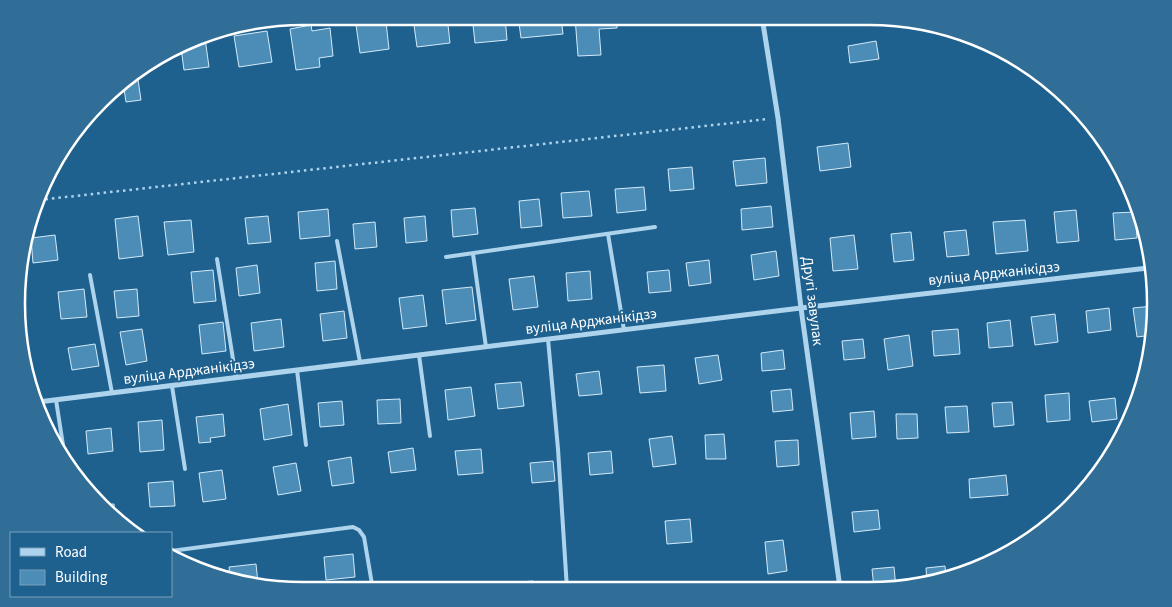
<svg xmlns="http://www.w3.org/2000/svg" width="1172" height="607" font-family="'Source Sans 3',sans-serif">
  <style>
    .building { fill: #4c8db7; stroke: #d3eaf9 }
    .lines { fill: none; stroke-linecap: round; stroke-linejoin: round }
    .path { stroke: #add4ec; stroke-width: 2.5; stroke-dasharray: 2.5 4; stroke-linecap: butt }
    .service { stroke: #add4ec; stroke-width: 4 }
    .minor { stroke: #add4ec; stroke-width: 5 }
    .labels { text-anchor: middle; stroke-width: 4; stroke-linejoin: round; paint-order: stroke }
    .street-label { font-size: 15px; fill: #fff; stroke: #1f618e }
    .rim { fill: none; stroke: #fff; stroke-width: 2.5 }
  </style>
  <rect width="100%" height="100%" fill="#1f618e"/>
  <g class="building">
    <path d="M428 16H447L450 43 417 47 413 18Z"/>
    <path d="M472 16H505L507 40 475 43Z"/>
    <path d="M518 16 561 17 563 34 521 38Z"/>
    <path d="M575 17H617V28L599 29 601 55 578 56Z"/>
    <path d="M386 22 389 49 360 53 356 25Z"/>
    <path d="M311 25 312 31 330 28 333 56 319 58 320 67 296 70 290 29Z"/>
    <path d="M267 31 272 62 239 67 234 36Z"/>
    <path d="M205 38 209 67 184 70 181 48 197 39Z"/>
    <path d="M876 41 879 59 850 63 848 46Z"/>
    <path d="M133 73H137L141 100 126 102 123 82Z"/>
    <path d="M848 143 851 167 820 171 817 147Z"/>
    <path d="M765 158 767 183 736 186 733 161Z"/>
    <path d="M692 167 694 189 670 191 668 169Z"/>
    <path d="M644 187 646 210 617 213 615 189Z"/>
    <path d="M589 191 592 216 563 218 561 193Z"/>
    <path d="M539 199 542 226 521 228 519 201Z"/>
    <path d="M771 206 773 227 742 230 741 209Z"/>
    <path d="M475 208 478 234 453 237 451 210Z"/>
    <path d="M328 209 330 236 300 239 298 212Z"/>
    <path d="M1076 210 1079 241 1057 243 1054 212Z"/>
    <path d="M1135 212 1137 238 1115 240 1113 213Z"/>
    <path d="M138 216 143 256 119 259 115 219Z"/>
    <path d="M268 216 271 242 248 244 245 218Z"/>
    <path d="M425 216 427 241 406 243 404 218Z"/>
    <path d="M191 220 194 252 168 255 164 222Z"/>
    <path d="M1025 220 1028 251 996 254 993 222Z"/>
    <path d="M375 222 377 247 355 249 353 224Z"/>
    <path d="M966 230 969 255 947 257 944 232Z"/>
    <path d="M911 232 914 260 894 262 891 234Z"/>
    <path d="M55 235 58 260 33 263 31 238Z"/>
    <path d="M854 235 858 269 833 271 830 238Z"/>
    <path d="M776 251 779 276 754 280 751 255Z"/>
    <path d="M709 260 711 283 689 286 686 263Z"/>
    <path d="M335 261 337 289 317 291 315 263Z"/>
    <path d="M257 265 260 293 239 296 236 268Z"/>
    <path d="M213 270 216 301 194 303 191 272Z"/>
    <path d="M669 270 671 291 649 293 647 272Z"/>
    <path d="M590 271 592 299 568 301 566 273Z"/>
    <path d="M534 276 538 307 513 310 509 279Z"/>
    <path d="M472 287 476 320 446 324 442 290Z"/>
    <path d="M84 289 87 317 61 319 58 292Z"/>
    <path d="M137 289 139 316 117 318 114 291Z"/>
    <path d="M423 295 427 326 403 329 399 298Z"/>
    <path d="M1153 306 1155 323 1152 335 1137 337 1133 308Z"/>
    <path d="M1109 308 1111 330 1088 333 1086 311Z"/>
    <path d="M344 311 347 338 323 341 320 314Z"/>
    <path d="M1055 314 1058 342 1035 345 1031 317Z"/>
    <path d="M281 319 284 347 254 351 251 323Z"/>
    <path d="M1010 320 1013 346 989 348 987 323Z"/>
    <path d="M223 322 226 351 202 354 199 325Z"/>
    <path d="M142 329 147 361 126 365 120 332Z"/>
    <path d="M958 329 960 354 934 356 932 331Z"/>
    <path d="M909 335 913 366 888 370 884 339Z"/>
    <path d="M863 339 865 358 844 360 842 341Z"/>
    <path d="M95 344 99 366 72 370 68 348Z"/>
    <path d="M783 350 785 369 762 371 761 353Z"/>
    <path d="M718 355 722 380 699 384 695 358Z"/>
    <path d="M664 365 666 391 640 393 637 367Z"/>
    <path d="M599 371 602 394 579 396 576 374Z"/>
    <path d="M521 382 524 406 498 409 495 384Z"/>
    <path d="M471 387 475 416 448 420 445 390Z"/>
    <path d="M791 389 793 410 773 412 771 391Z"/>
    <path d="M1069 393 1070 420 1047 422 1045 395Z"/>
    <path d="M1115 398 1117 419 1092 422 1089 401Z"/>
    <path d="M400 399 401 423 378 424 377 400Z"/>
    <path d="M342 401 344 425 320 427 318 403Z"/>
    <path d="M1012 402 1014 425 994 427 992 403Z"/>
    <path d="M288 404 292 435 264 440 260 409Z"/>
    <path d="M967 406 969 432 947 433 945 407Z"/>
    <path d="M874 411 876 437 852 439 850 413Z"/>
    <path d="M223 414 225 436 210 438 211 442 199 443 196 417Z"/>
    <path d="M896 414H917L918 438 897 439Z"/>
    <path d="M162 420 164 450 140 452 138 422Z"/>
    <path d="M111 428 113 451 88 454 86 431Z"/>
    <path d="M724 434 726 459H706L705 435Z"/>
    <path d="M672 436 676 464 653 467 649 439Z"/>
    <path d="M798 440 799 465 777 467 775 441Z"/>
    <path d="M413 448 416 470 391 473 388 452Z"/>
    <path d="M481 449 483 473 458 475 455 451Z"/>
    <path d="M611 451 613 473 590 475 588 453Z"/>
    <path d="M351 457 354 483 332 486 328 461Z"/>
    <path d="M553 461 555 481 532 483 530 463Z"/>
    <path d="M296 463 301 491 278 495 273 467Z"/>
    <path d="M222 470 226 499 203 502 199 473Z"/>
    <path d="M1006 475 1008 495 970 498 969 479Z"/>
    <path d="M173 481 175 506 150 507 148 483Z"/>
    <path d="M114 504 115 517 99 505Z"/>
    <path d="M878 510 880 529 854 532 852 512Z"/>
    <path d="M690 519 692 542 667 544 665 521Z"/>
    <path d="M783 540 787 571 768 574 765 542Z"/>
    <path d="M353 554 355 577 326 580 324 557Z"/>
    <path d="M256 564 258 583 230 575 229 567Z"/>
    <path d="M945 566 946 578 927 583 926 568Z"/>
    <path d="M894 567 896 588H874L872 569Z"/>
    <path d="M533 581 534 589 493 590V584Z"/>
    <path d="M816 582 817 589H787L786 586Z"/>
  </g>
  <g class="lines">
    <path class="path" d="M39 200 768 119"/>
    <g class="service">
      <path d="M608 234 624 330"/>
      <path d="M337 241 360 362"/>
      <path d="M473 254 486 347"/>
      <path d="M446 257 655 227"/>
      <path d="M217 259 236 378"/>
      <path d="M90 275 112 393"/>
      <path d="M548 339 558 449 567 589"/>
      <path d="M419 355 430 436"/>
      <path d="M297 370 306 445"/>
      <path d="M172 386 185 469"/>
      <path d="M56 400 65 458"/>
      <path d="M171 551 353 527 359 530 364 537 373 590"/>
    </g>
    <g class="minor">
      <path d="M762 17 778 118 801 308 840 588"/>
      <path d="M38 402 801 308 1148 268"/>
    </g>
  </g>
  <g class="labels">
    <g class="street-label">
      <text transform="translate(994 273) rotate(-6)" y="5">вуліца Арджанікідзэ</text>
      <text transform="translate(813 301) rotate(83)" y="5">Другі завулак</text>
      <text transform="translate(591 321) rotate(-7)" y="5">вуліца Арджанікідзэ</text>
      <text transform="translate(189 371) rotate(-7)" y="5">вуліца Арджанікідзэ</text>
    </g>
  </g>
  <path d="M0 0H1172V607H0ZM303 25H869A278 278 0 0 1 1147 303V304A278 278 0 0 1 869 582H303A278 278 0 0 1 25 304V303A278 278 0 0 1 303 25Z" fill="#316e97" fill-rule="evenodd"/>
  <path class="rim" d="M303 25H869A278 278 0 0 1 1147 303V304A278 278 0 0 1 869 582H303A278 278 0 0 1 25 304V303A278 278 0 0 1 303 25Z"/>
  <rect x="10" y="532" width="162" height="65" fill="#1f618e" stroke="#79a0bb"/>
  <rect x="20" y="548" width="25" height="8" fill="#add4ec" stroke="#79a0bb"/>
  <text x="55" y="557" font-size="15" fill="#ffffff">Road</text>
  <rect x="20" y="570" width="25" height="15" fill="#4c8db7" stroke="#79a0bb"/>
  <text x="55" y="582" font-size="15" fill="#ffffff">Building</text>
</svg>
